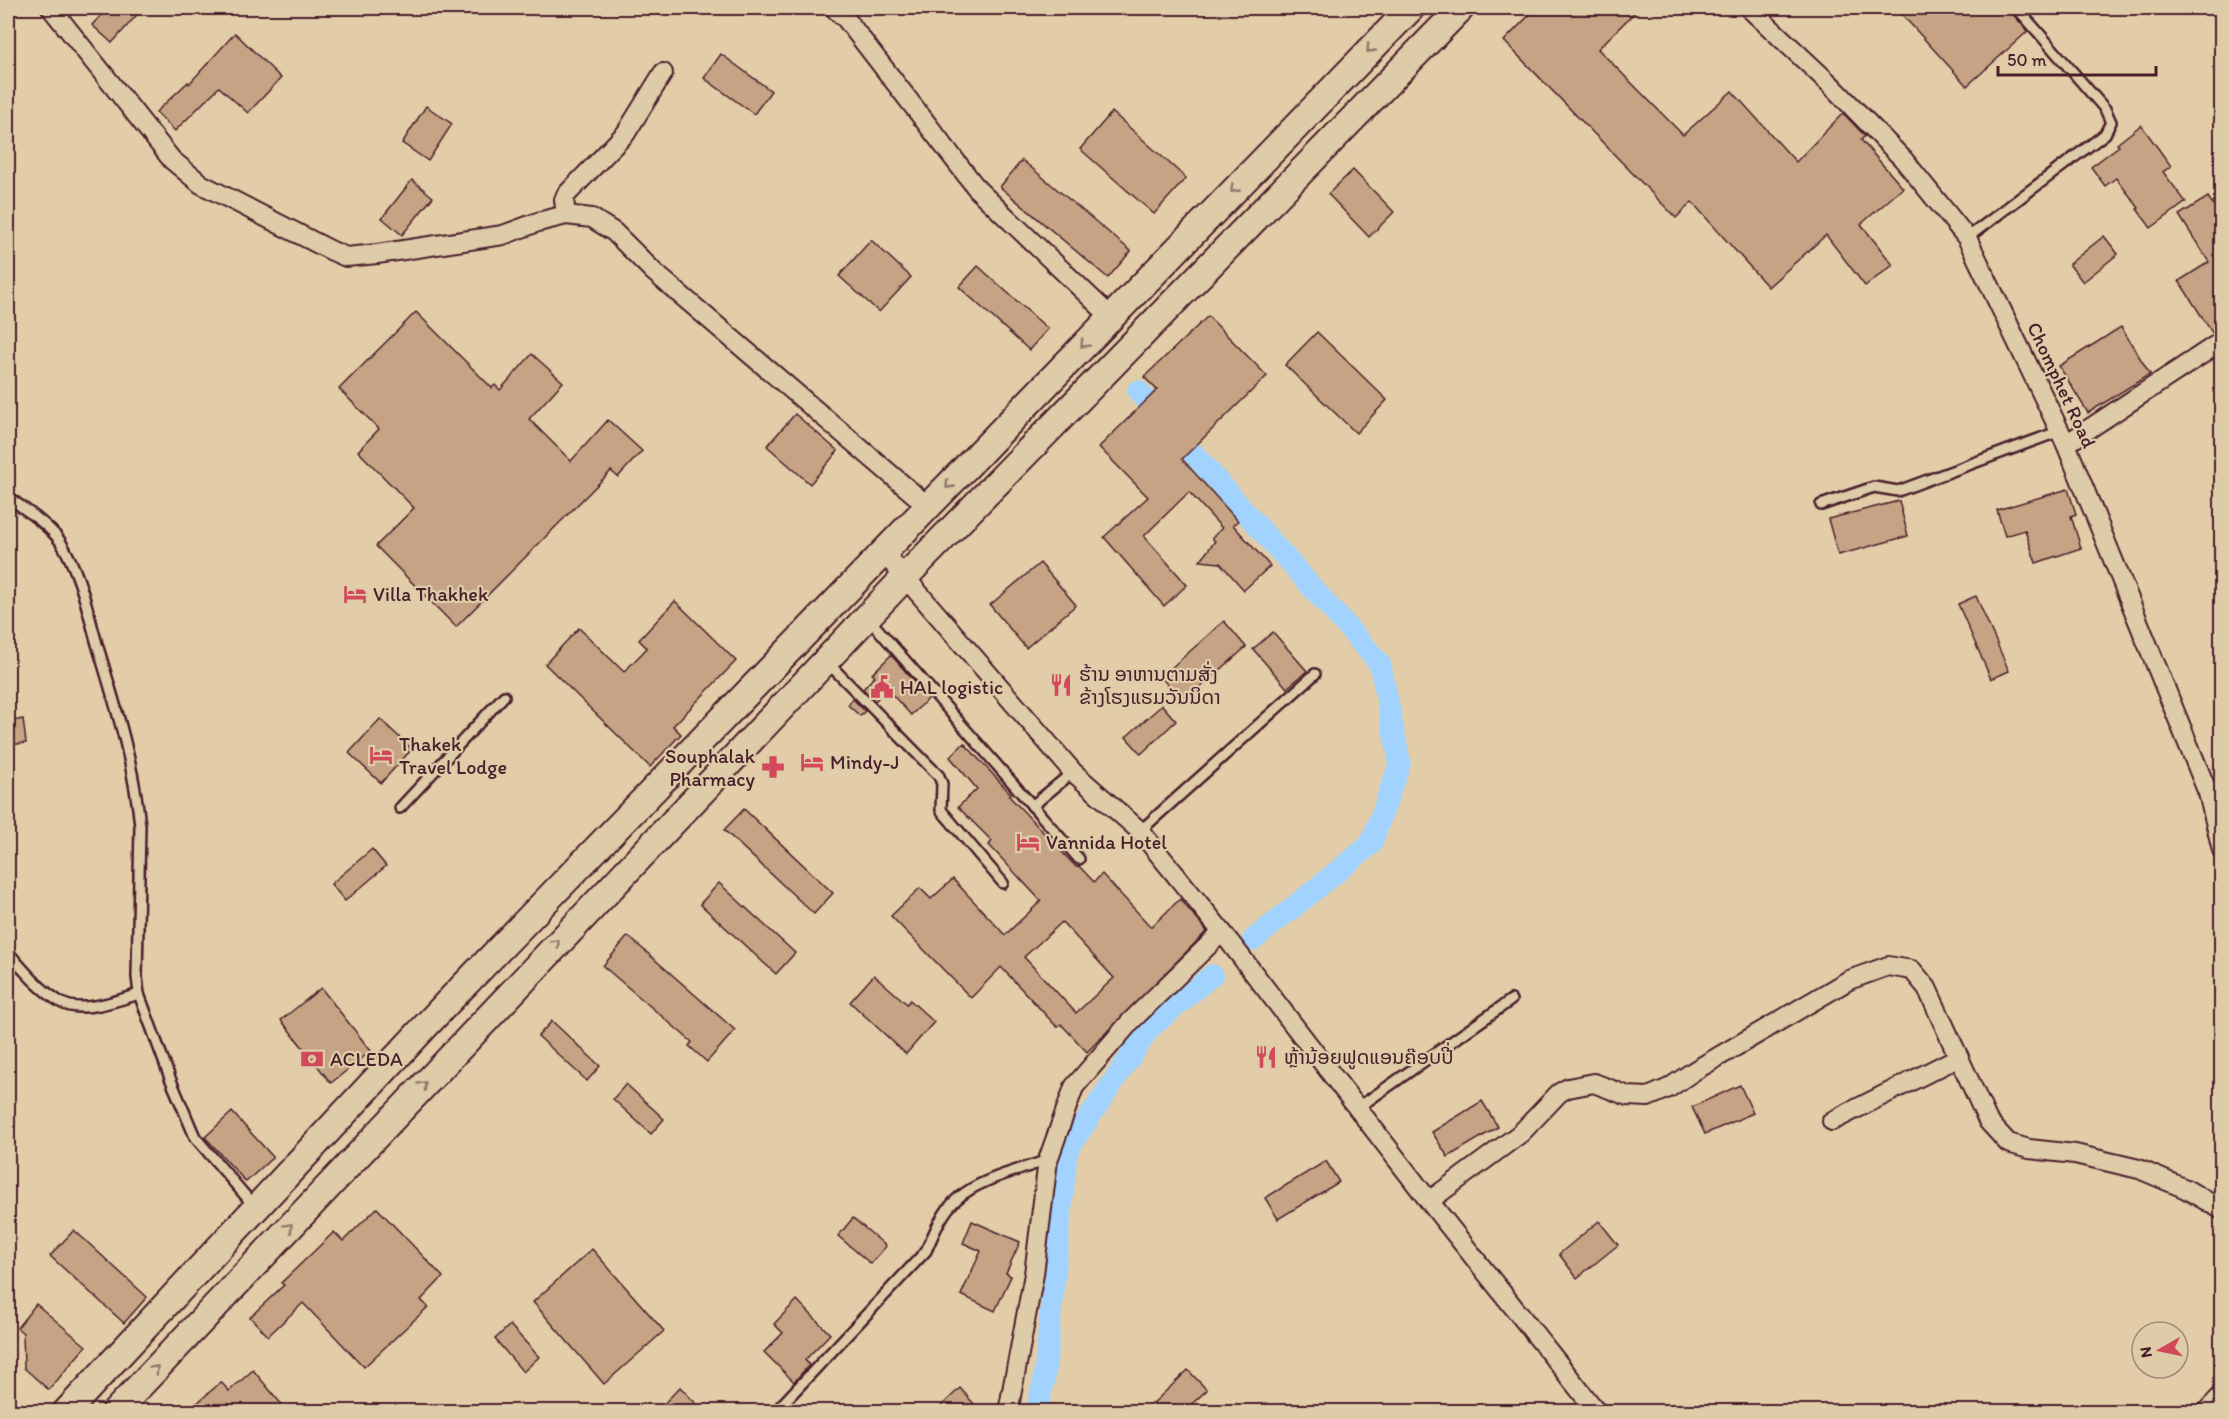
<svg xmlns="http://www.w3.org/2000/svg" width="2229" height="1419" font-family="Itim,'Noto Sans Lao',sans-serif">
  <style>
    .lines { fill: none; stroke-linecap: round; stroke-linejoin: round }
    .canal { stroke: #a1d3fe; stroke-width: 22 }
    .building { fill: #c5a384; stroke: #4a1f2b; stroke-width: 1.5; fill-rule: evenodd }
    .lane-casing { stroke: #4a1f2b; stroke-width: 14 }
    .street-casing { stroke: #4a1f2b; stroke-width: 22 }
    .secondary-casing { stroke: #4a1f2b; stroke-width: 30 }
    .lane { stroke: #decca9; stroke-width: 9 }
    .street { stroke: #decca9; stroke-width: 18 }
    .secondary { stroke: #decca9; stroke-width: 26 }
    .oneway { stroke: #94766a }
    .labels { text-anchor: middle; stroke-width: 4.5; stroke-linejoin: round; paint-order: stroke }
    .street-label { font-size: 20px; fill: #4a1f2b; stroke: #decca9 }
    .poi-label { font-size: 20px; fill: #4a1f2b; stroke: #decca9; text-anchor: start }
  </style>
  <rect width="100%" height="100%" fill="#e2cda8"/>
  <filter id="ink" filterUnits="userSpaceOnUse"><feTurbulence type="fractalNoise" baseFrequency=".0167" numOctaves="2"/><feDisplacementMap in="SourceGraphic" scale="12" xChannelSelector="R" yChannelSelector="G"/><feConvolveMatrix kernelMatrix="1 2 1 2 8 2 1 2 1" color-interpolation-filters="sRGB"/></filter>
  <g filter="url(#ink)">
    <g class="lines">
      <g class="canal">
        <path d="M1138 391 1380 664 1400 763 1371 844 1253 940"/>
        <path d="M1036 1412 1044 1380 1067 1150 1149 1029 1212 975"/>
      </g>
    </g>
    <g class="building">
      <path d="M108 8H143L112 43 92 25Z"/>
      <path d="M1536 8H1639L1598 49 1683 135 1732 91 1796 162 1843 113 1865 136 1861 140 1903 188 1861 224 1893 265 1865 286 1826 235 1768 287 1692 202 1676 218 1504 41Z"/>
      <path d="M1896 8H2007L2028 31 1967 86Z"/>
      <path d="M235 33 281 78 248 113 219 87 175 131 156 112 188 82 189 84Z"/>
      <path d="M721 54 771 91 754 114 704 78Z"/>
      <path d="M426 106 452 124 428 161 402 143Z"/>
      <path d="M1112 112 1186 178 1154 214 1080 149Z"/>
      <path d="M2141 125 2171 166 2163 172 2186 202 2151 228 2137 209 2139 208 2116 178 2105 186 2091 167 2119 146 2117 144Z"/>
      <path d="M1022 160 1131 251 1108 278 1000 187Z"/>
      <path d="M1353 170 1394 212 1369 237 1328 194Z"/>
      <path d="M412 180 433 197 402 235 382 218Z"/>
      <path d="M2208 197 2222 219V330L2213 334 2179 281 2209 262 2179 215Z"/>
      <path d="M2104 236 2118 254 2083 282 2069 264Z"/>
      <path d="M871 240 911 277 879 312 839 276Z"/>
      <path d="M978 266 1048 329 1029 350 959 287Z"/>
      <path d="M416 312 492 388 495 385 500 390 532 354 563 382 529 419 571 461 608 420 642 451 618 477 611 471 456 627 376 546 414 508 358 451 379 429 339 389Z"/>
      <path d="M1208 316 1267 376 1182 459 1238 521 1233 525 1270 566 1244 590 1220 563 1200 561 1215 541 1212 538 1222 528 1189 492 1144 536 1187 585 1164 606 1104 537 1148 497 1099 447 1157 390 1144 377Z"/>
      <path d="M2121 327 2150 374 2088 413 2059 366Z"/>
      <path d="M1317 332 1387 400 1356 433 1285 365Z"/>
      <path d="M795 414 838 451 810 484 767 446Z"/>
      <path d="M2068 489 2076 514 2071 516 2081 548 2036 563 2025 530 2005 536 1997 510Z"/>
      <path d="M1899 501 1908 536 1838 555 1828 519Z"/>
      <path d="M1040 563 1076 605 1026 648 990 605Z"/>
      <path d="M1976 596 2009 671 1991 679 1958 604Z"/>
      <path d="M675 601 736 661 673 726 681 734 650 767 545 664 579 628 624 672 647 648 639 640Z"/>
      <path d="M1224 621 1246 647 1183 703 1161 677Z"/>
      <path d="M1273 632 1307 671 1287 688 1253 649Z"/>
      <path d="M891 655 929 698 911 715 887 689 875 701 863 689 875 676 872 674Z"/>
      <path d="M853 699 865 711 860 716 848 705Z"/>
      <path d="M1162 705 1176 721 1141 754 1126 737Z"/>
      <path d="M23 719 26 743 8 745V722Z"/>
      <path d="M380 719 412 749 381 783 349 753Z"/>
      <path d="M964 743 1011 794 1009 796 1076 867 1079 866 1094 882 1102 874 1151 927 1180 899 1207 931 1087 1052 1061 1024 1057 1027 1001 967 971 998 891 916 920 888 931 899 953 879 1005 935 1041 901 989 845 992 841 958 807 977 789 950 757ZM1062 922 1114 978 1076 1013 1024 957Z"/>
      <path d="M744 809 833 893 814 914 724 830Z"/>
      <path d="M372 849 386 866 345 901 331 884Z"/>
      <path d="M719 883 795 953 776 974 700 904Z"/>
      <path d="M628 936 735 1030 707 1062 689 1046 692 1042 603 966Z"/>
      <path d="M874 975 907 1004 910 1000 934 1022 906 1054 850 1002Z"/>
      <path d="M321 988 371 1051 331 1083 281 1020Z"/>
      <path d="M552 1021 600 1066 587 1081 538 1036Z"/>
      <path d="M626 1084 664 1119 651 1134 613 1099Z"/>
      <path d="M1740 1085 1753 1113 1705 1134 1692 1107Z"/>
      <path d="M1482 1101 1498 1127 1448 1157 1432 1132Z"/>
      <path d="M232 1112 273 1157 246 1182 205 1137Z"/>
      <path d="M1326 1161 1339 1182 1278 1219 1265 1198Z"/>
      <path d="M377 1208 443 1277 421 1300 428 1307 364 1367 303 1303 268 1336 250 1317 284 1285 281 1283 334 1232 343 1241Z"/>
      <path d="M853 1218 886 1246 871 1264 838 1236Z"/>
      <path d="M972 1221 1020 1242 1006 1273 1011 1276 995 1311 961 1295 981 1251 963 1243Z"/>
      <path d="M1599 1221 1618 1245 1577 1278 1559 1254Z"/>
      <path d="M74 1230 147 1297 124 1323 50 1256Z"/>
      <path d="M592 1249 664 1331 604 1384 533 1302Z"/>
      <path d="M797 1300 830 1334 805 1360 809 1365 794 1382 764 1352 783 1333 774 1324Z"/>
      <path d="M36 1304 86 1346 49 1390 24 1368 23 1333 17 1328Z"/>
      <path d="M510 1325 539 1357 523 1372 495 1339Z"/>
      <path d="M253 1370 288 1412H187L221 1382 229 1391Z"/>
      <path d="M1188 1370 1207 1390 1183 1412H1144Z"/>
      <path d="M680 1387 704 1412H656Z"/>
      <path d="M960 1388 981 1412H935Z"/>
    </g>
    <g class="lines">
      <g class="lane-casing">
        <g id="lane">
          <path d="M1967 238 2105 134 2111 122 2105 109 2017 8"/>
          <path d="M8 497C23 508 49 525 60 541 80 572 87 609 97 644 115 704 134 763 140 826L137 977 139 994 170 1078 195 1137 255 1207"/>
          <path d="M1821 505 1874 487 1898 491 2060 431"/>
          <path d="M869 619 1079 859"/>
          <path d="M827 662 939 776 942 784 941 810 1003 883"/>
          <path d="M1032 806 1073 772"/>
          <path d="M400 808 504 696"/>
          <path d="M1140 831 1315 674"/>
          <path d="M8 952C23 970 41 991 62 1003 82 1014 119 1000 139 994"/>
          <path d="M1359 1107 1511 1000"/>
          <path d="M775 1412 926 1251C934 1233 942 1212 957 1199 979 1179 1020 1170 1048 1160"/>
          <path d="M1078 1412V1411"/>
        </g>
      </g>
      <g class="street-casing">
        <g id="street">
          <path d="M51 8 172 160 201 184 330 250 346 257 377 254 503 235 538 222 566 215 592 218 614 232 654 272 929 507"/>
          <path d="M834 8 846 19 978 190 1111 317"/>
          <path d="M1749 8 1829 83 1903 159 1967 238 2066 444 2208 793 2222 850"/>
          <path d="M566 215 564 200 566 195 626 133 663 73"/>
          <path d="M2066 444 2222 341"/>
          <path d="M884 553 1073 772 1140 831 1222 932 1429 1201 1597 1412"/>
          <path d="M1832 1121 1959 1057"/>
          <path d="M1429 1201 1521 1133 1559 1093 1568 1088 1594 1083 1628 1096 1648 1097 1669 1088 1694 1071 1849 980 1888 966 1912 970 1927 988 1988 1121 2008 1143 2029 1149 2075 1154 2139 1169 2186 1189 2222 1210"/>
          <path d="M1008 1412 1034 1274 1048 1160 1074 1087 1131 1021 1222 932"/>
          <path d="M2206 1412 2222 1395"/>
        </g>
      </g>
      <g class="secondary-casing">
        <g id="secondary">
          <path d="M66 1412 447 1003 1411 8"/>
          <path d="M115 1412 905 577 1461 8"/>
        </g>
      </g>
      <use href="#lane" class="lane"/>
      <use href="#street" class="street"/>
      <use href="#secondary" class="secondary"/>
    </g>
    <defs><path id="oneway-chevron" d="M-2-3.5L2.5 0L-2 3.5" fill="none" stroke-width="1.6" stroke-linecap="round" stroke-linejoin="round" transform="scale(1.5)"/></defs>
    <g class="oneway">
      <use href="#oneway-chevron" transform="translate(1370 49) rotate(134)"/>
      <use href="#oneway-chevron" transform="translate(1234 189) rotate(134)"/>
      <use href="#oneway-chevron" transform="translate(1084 344) rotate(134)"/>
      <use href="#oneway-chevron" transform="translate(949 485) rotate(134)"/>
      <use href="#oneway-chevron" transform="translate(556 943) rotate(-47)"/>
      <use href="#oneway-chevron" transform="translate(423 1085) rotate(-47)"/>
      <use href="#oneway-chevron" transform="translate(289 1227) rotate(-47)"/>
      <use href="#oneway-chevron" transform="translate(155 1369) rotate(-47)"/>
    </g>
  </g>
  <defs>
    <g id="hotel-bare" transform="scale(1.8)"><path d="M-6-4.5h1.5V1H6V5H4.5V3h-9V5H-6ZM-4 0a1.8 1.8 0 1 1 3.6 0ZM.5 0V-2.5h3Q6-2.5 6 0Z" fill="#d1495b" stroke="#decca9" stroke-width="2.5" paint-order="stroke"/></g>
    <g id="restaurant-bare" transform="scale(1.8)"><path d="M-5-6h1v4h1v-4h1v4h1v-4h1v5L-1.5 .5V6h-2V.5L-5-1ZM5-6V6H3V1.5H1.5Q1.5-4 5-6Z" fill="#d1495b" stroke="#decca9" stroke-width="2.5" paint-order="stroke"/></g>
    <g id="civic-bare" transform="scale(1.8)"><path d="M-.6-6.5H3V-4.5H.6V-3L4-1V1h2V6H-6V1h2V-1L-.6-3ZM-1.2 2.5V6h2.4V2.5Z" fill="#d1495b" stroke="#decca9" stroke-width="2.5" paint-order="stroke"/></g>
    <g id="pharmacy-bare" transform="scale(1.8)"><path d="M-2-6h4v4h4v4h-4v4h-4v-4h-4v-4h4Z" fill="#d1495b" stroke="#decca9" stroke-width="2.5" paint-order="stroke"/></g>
    <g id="bank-bare" transform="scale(1.8)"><path d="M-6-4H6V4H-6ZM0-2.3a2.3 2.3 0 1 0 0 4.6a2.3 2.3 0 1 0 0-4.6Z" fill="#d1495b" stroke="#decca9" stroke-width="2.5" paint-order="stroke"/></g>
  </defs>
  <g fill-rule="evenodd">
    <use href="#hotel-bare" x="355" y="594"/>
    <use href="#restaurant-bare" x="1061" y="685"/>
    <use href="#civic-bare" x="882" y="687"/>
    <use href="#hotel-bare" x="381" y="755"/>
    <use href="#hotel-bare" x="812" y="762"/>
    <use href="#pharmacy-bare" x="773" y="767"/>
    <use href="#hotel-bare" x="1028" y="842"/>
    <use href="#restaurant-bare" x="1266" y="1057"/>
    <use href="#bank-bare" x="312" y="1059"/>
  </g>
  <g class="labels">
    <g class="street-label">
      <text transform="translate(2062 385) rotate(65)" y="7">Chomphet Road</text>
    </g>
    <g class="poi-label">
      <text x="373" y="601">Villa Thakhek</text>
      <text x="1079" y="681">ຮ້ານ ອາຫານຕາມສັ່ງ<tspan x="1079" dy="23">ຂ້າງໂຮງແຮມວັນນິດາ</tspan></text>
      <text x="900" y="694">HAL logistic</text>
      <text x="399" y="751">Thakek<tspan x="399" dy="23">Travel Lodge</tspan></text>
      <text x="755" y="763" text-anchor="end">Souphalak<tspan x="755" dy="23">Pharmacy</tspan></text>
      <text x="830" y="769">Mindy-J</text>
      <text x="1046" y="849">Vannida Hotel</text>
      <text x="1284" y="1064">ຫຼ້ານ້ອຍຟູດແອນຄ໊ອບປີ່</text>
      <text x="330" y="1066">ACLEDA</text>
    </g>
  </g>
  <rect width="2229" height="1419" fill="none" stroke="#decca9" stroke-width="30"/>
  <rect x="15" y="15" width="2199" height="1389" fill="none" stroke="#4a1f2b" stroke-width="2" filter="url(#ink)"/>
  <g transform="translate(2160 1350) rotate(261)"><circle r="28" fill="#decca9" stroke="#a38777" stroke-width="1.5"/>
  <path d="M0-4.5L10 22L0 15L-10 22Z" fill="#d1495b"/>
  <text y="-9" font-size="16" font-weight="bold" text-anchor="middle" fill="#4a1f2b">N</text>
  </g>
  <path d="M1998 66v9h158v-9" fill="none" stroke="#4a1f2b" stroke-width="3"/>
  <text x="2007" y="66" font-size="18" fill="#4a1f2b" stroke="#decca9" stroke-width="4.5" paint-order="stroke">50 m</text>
</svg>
